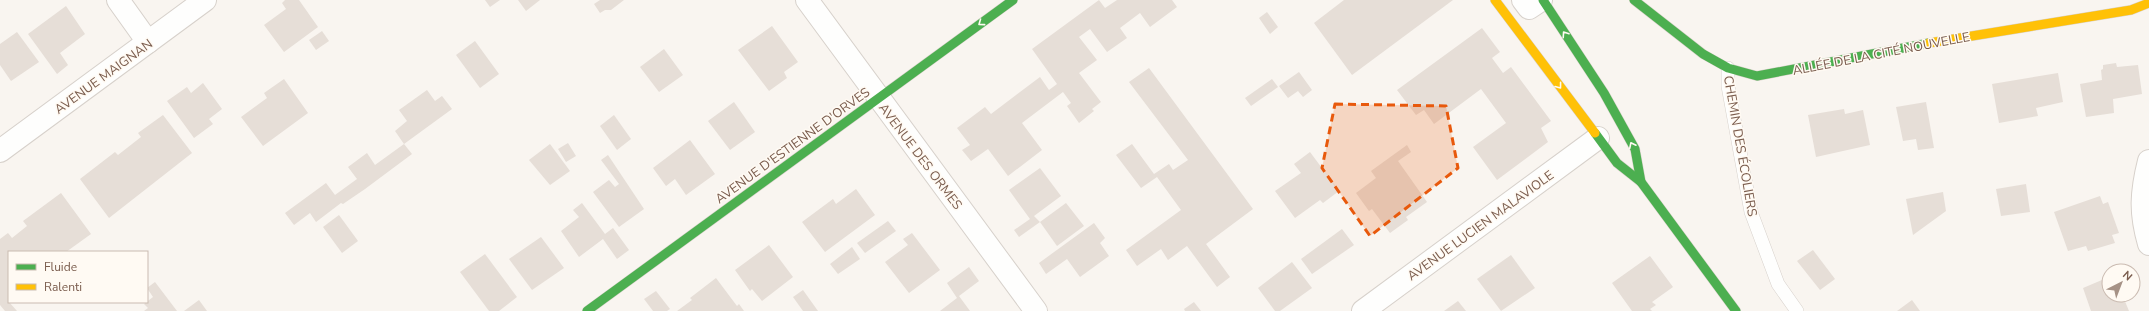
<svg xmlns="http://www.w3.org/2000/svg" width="2149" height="311" font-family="'Nunito Sans',sans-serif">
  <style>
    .building { fill: #e6ded7 }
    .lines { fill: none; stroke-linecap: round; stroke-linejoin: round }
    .lane-casing { stroke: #d7d1cb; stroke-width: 14 }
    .street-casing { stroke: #d7d1cb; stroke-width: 24 }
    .fast-casing { stroke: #d9d2cb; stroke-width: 10 }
    .slow-casing { stroke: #d9d2cb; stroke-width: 10 }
    .lane { stroke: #fefefd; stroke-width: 13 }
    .street { stroke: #fefefd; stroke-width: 22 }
    .fast { stroke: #4caf50; stroke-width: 9 }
    .slow { stroke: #ffc107; stroke-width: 9 }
    .oneway { stroke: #fffaf3 }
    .marked { fill: #e8590c; fill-opacity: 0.2; stroke: #e8590c; stroke-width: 3; stroke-dasharray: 8 5; stroke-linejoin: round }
    .labels { text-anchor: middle; stroke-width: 3; stroke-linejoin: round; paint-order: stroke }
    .street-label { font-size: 13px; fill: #7a5c4d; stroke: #fffaf3 }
  </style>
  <rect width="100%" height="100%" fill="#f9f5f0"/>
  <g class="building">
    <path d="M285 0H299L318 27 284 52 264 25 286 9 282 3Z"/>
    <path d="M485 0H500L490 7Z"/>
    <path d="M518 0H540L526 11Z"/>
    <path d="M600 0H624L611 10H605L600 13 594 4Z"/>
    <path d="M1099 0 1105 8 1117 0H1172L1177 7 1150 27 1140 13 1120 28 1127 38 1107 52 1090 29 1079 37 1097 60 1079 73 1101 102 1092 109 1094 111 1079 123 1067 106 1071 103 1063 92 1022 123 1042 150 1008 176 988 149 971 161 962 150 970 145 957 128 985 107 991 114 1040 77 1049 90 1057 84 1032 49Z"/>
    <path d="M1344 0H1453L1352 75 1314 23Z"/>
    <path d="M66 6 85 34 60 53 68 65 57 74 28 34Z"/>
    <path d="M1267 12 1278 27 1270 34 1259 18Z"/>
    <path d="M772 26 798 62 784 72 787 78 769 91 738 50Z"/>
    <path d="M1482 28 1500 52 1492 58 1503 73 1511 67 1551 121 1541 128 1548 142 1497 180 1473 147 1506 123 1481 89 1434 124 1424 110 1416 115 1397 90Z"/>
    <path d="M322 31 329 41 316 50 309 40Z"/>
    <path d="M17 32 39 62 11 81 0 65V44Z"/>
    <path d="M475 41 499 74 480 88 456 55Z"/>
    <path d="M664 49 683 75 659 92 640 67Z"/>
    <path d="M2116 63 2117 67 2138 65 2142 94 2113 99 2114 113 2086 117 2080 84 2102 80 2101 70 2103 69V65Z"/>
    <path d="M1149 68 1253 209 1206 244 1230 277 1217 287 1187 246 1168 260 1161 249 1137 266 1126 250 1181 210 1157 177 1141 188 1116 155 1132 144 1154 174 1169 164 1173 170 1188 160 1129 82Z"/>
    <path d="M1299 72 1312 90 1303 97 1298 91 1288 98 1279 86Z"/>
    <path d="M2058 73 2063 102 2036 108 2038 116 1999 123 1992 84Z"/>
    <path d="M284 79 308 113 263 146 241 117 267 98 264 93Z"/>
    <path d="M1272 79 1278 87 1251 106 1245 98Z"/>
    <path d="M203 83 222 109 209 119 213 124 194 138 167 101 187 87 191 93Z"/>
    <path d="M427 90 435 101 442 96 452 109 404 144 412 154 365 189 343 204 341 203 316 222 310 213 294 225 285 213 326 183 335 195 357 179 348 167 367 153 375 165 404 144 395 131 407 121 399 110Z"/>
    <path d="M734 102 755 132 730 150 708 121Z"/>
    <path d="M1926 102 1934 148 1918 150 1916 139 1903 141 1896 107Z"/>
    <path d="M1844 109 1845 114 1863 110 1870 145 1816 157 1808 115Z"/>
    <path d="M163 115 192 153 109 218 80 179 115 152 118 155 141 137 138 133Z"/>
    <path d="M614 115 631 139 617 150 600 126Z"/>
    <path d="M690 140 715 174 686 195 675 179 666 186 653 168Z"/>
    <path d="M568 143 576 156 566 162 558 149Z"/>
    <path d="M550 144 570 171 550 185 529 160Z"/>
    <path d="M1407 145 1411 152 1398 161 1427 202 1406 217 1408 220 1390 233 1372 209 1369 211 1356 193 1376 178 1371 171Z"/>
    <path d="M1310 152 1339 191 1323 203 1320 200 1295 218 1275 191 1301 173 1294 164Z"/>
    <path d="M608 155 644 209 619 227 593 192 609 180 615 187 619 184 601 160Z"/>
    <path d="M1040 168 1061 196 1034 216 1040 222 1019 237 1014 230 1030 219 1009 190Z"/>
    <path d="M2026 184 2030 212 2001 216 1996 189Z"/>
    <path d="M856 189 875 215 825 252 802 222 833 199 836 204Z"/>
    <path d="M1943 192 1946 211 1913 235 1906 199Z"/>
    <path d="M61 193 91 234 66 252H9V302L17 311H5L0 305V239L8 233 12 238 27 226 23 221Z"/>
    <path d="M2100 196 2103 204 2108 202 2119 233 2112 235 2115 243 2088 251 2086 246 2068 251 2054 212Z"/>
    <path d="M582 203 605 234 613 228 629 250 617 259 603 239 579 257 561 231 579 217 573 210Z"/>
    <path d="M1066 203 1084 226 1057 246 1040 222Z"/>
    <path d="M339 215 358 241 342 253 323 227Z"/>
    <path d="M888 221 896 231 865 253 857 243Z"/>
    <path d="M1094 223 1105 238 1100 243 1109 256 1080 277 1067 259 1046 274 1039 263Z"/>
    <path d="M1342 229 1354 245 1312 274 1301 259Z"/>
    <path d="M912 233 940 270 909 293 885 262 908 245 903 239Z"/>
    <path d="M541 237 564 268 532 290 509 259Z"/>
    <path d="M769 245 793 277 762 301 752 289 750 291 735 270Z"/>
    <path d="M852 247 860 259 838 274 830 264Z"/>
    <path d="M1813 250 1835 279 1820 290 1797 261Z"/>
    <path d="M485 254 517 297 499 311H489L460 272Z"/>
    <path d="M1511 255 1535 288 1501 311 1477 279Z"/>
    <path d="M1650 256 1673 287 1652 302 1656 305 1650 309 1652 311H1632L1612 283Z"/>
    <path d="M1292 262 1312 288 1280 311H1275L1258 288Z"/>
    <path d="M969 267 979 281 959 296 970 311H940L957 298 947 283Z"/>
    <path d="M2109 277V295H2126L2127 298 2124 299 2129 311H2091L2083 288Z"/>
    <path d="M716 278 737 306 739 304 744 311H677L692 300 690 298Z"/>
    <path d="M155 282 177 311H144L148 308 144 304 153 297 147 288Z"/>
    <path d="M803 290 818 311H803L793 297Z"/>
    <path d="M656 291 670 309 667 311H653L644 299Z"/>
    <path d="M199 300 207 311H184Z"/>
    <path d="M1912 300 1920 311H1897Z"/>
    <path d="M1458 301 1466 311H1444Z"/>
    <path d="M1194 302 1201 311H1185L1184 309Z"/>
  </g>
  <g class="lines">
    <g class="lane-casing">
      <path id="lane" d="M1728 68V86L1751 212 1778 284 1797 311"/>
    </g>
    <g class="street-casing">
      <g id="street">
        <path d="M118 0 148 42"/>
        <path d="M807 0 1036 311"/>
        <path d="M1523 0 1529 8 1541 0"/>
        <path d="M0 151 205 0"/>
        <path d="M2149 161C2141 193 2140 213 2149 244"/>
        <path d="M1363 311 1598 138"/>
      </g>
    </g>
    <g class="fast-casing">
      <g id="fast">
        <path d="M1543 0 1604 93 1635 149 1641 182"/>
        <path d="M1634 0 1703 54 1728 68 1757 76 1929 43"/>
        <path d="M1595 133 1617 163 1641 182 1736 311"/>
        <path d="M587 311 1013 0"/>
      </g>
    </g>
    <g class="slow-casing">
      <g id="slow">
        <path d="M1495 0 1595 133"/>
        <path d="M1929 43 2131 10 2149 3"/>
      </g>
    </g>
    <use href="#lane" class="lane"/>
    <use href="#street" class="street"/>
    <use href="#fast" class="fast"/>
    <use href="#slow" class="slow"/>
  </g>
  <defs><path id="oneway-chevron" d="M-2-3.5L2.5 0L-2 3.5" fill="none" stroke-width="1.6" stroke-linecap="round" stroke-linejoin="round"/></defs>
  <g class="oneway">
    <use href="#oneway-chevron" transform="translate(981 23) rotate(144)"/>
    <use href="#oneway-chevron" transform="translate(1565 34) rotate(-124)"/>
    <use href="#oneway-chevron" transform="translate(1559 86) rotate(53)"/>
    <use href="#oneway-chevron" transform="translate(1632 145) rotate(-116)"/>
  </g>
  <path class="marked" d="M1335 104 1446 106 1458 168 1370 236 1322 168Z"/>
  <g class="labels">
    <g class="street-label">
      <text transform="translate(1881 53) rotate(-11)" y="5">ALLÉE DE LA CITÉ NOUVELLE</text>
      <text transform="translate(103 76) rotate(-36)" y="5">AVENUE MAIGNAN</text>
      <text transform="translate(792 145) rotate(-36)" y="5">AVENUE D'ESTIENNE D'ORVES</text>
      <text transform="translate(1741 146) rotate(80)" y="5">CHEMIN DES ÉCOLIERS</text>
      <text transform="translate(921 156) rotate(53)" y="5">AVENUE DES ORMES</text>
      <text transform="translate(1480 225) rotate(-36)" y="5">AVENUE LUCIEN MALAVIOLE</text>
    </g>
  </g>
  <rect x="8" y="251" width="140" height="52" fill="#fffaf3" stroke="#cabbb1"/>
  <rect x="16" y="264" width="20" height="6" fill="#4caf50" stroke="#cabbb1"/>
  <text x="44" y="271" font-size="12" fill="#7a5c4d">Fluide</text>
  <rect x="16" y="284" width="20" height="6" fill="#ffc107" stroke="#cabbb1"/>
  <text x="44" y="291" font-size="12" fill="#7a5c4d">Ralenti</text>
  <g transform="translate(2121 283) rotate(42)"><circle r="19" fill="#fffaf3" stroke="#cabbb1"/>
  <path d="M0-3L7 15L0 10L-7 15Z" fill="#a69286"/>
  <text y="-6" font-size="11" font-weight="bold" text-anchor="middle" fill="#7a5c4d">N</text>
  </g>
</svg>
